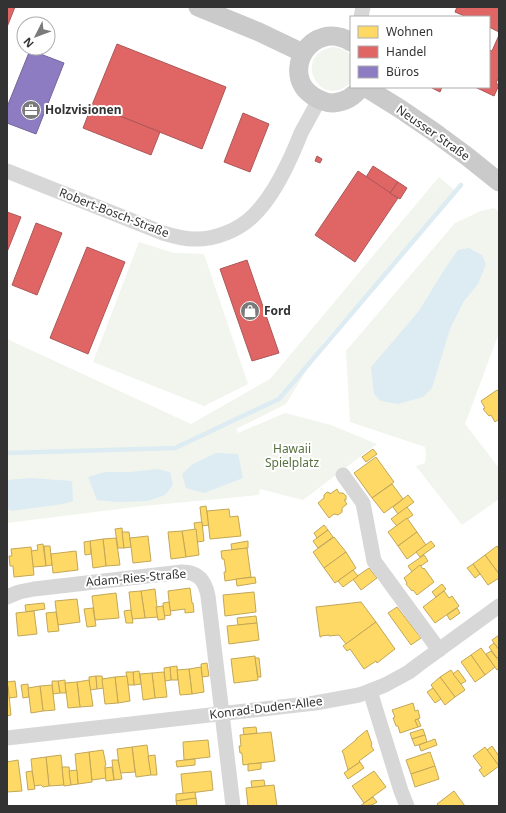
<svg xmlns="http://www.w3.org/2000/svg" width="506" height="813" font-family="'Noto Sans',sans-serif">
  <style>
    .green { fill: #f1f5ed }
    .water { fill: #ddebf3 }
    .homes { fill: #ffd966; stroke: #c2a757 }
    .shops { fill: #e06666; stroke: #ac5757 }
    .offices { fill: #8e7cc3; stroke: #736698 }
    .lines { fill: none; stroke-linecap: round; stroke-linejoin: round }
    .stream { stroke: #ddebf3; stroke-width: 4.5 }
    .minor { stroke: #d7d7d7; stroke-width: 15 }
    .major { stroke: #cacaca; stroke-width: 19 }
    .labels { text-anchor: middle; stroke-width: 4; stroke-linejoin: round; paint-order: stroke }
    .poi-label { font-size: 12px; font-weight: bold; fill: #333; stroke: #fff; text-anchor: start }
    .street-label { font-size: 12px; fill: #333; stroke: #fff }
    .park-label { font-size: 12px; fill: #56703f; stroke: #fff }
  </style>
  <rect width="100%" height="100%" fill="#fff"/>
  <g class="green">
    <path d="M334 47C341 48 346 50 351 56V82C320 113 290 53 334 47Z"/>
    <path d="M439 177 457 192 323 343 286 404 236 429 239 435 238 433 285 413 331 425 377 444 303 500 260 489 259 495 208 500 143 506 7 523V339L191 424 270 379Z"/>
    <path d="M494 208 499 212V333L465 424 499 468V499L462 525 416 466 425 463 426 454 425 447 350 422 346 351 455 223 481 211Z"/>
    <path d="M139 242 174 253 204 254 248 384 204 406 93 362Z"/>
  </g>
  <g class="water">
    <path d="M469 248 482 255 486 264 478 284 464 301 450 329 432 388 423 397 398 404 381 401 374 394 371 367 419 311 444 270 458 250Z"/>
    <path d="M216 453 238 454 243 478 204 493 186 488 182 474 193 464Z"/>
    <path d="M158 469 170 472 173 485 165 495 148 501 118 502 97 500 88 477 105 472H130Z"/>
    <path d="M31 478 72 481 73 501 63 504 11 511 7 508V480Z"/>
  </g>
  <g class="homes">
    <path d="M497 390 499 392V419L495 422 491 415 489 416 483 409 485 408 481 401Z"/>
    <path d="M373 449 377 454 366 462 362 457Z"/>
    <path d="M376 457 394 482 372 498 354 473Z"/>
    <path d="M392 484 403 499 384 513 372 498Z"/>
    <path d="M337 489 339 493H343L346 496V500H344L347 504 342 508V512L338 515 334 514 329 518 318 503 324 498V495L327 492 330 493V494Z"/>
    <path d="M408 495 414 502 398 514 393 507Z"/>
    <path d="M206 506 209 525 202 526 200 507Z"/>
    <path d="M407 507 413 515 397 526 391 519Z"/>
    <path d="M229 509 230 517 238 516 241 536 210 539 207 511Z"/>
    <path d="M407 518 417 532 398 546 388 532Z"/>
    <path d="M202 522 204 541 197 542 194 523Z"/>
    <path d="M324 525 328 530 317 538 314 533Z"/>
    <path d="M122 528 124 548H118L115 529Z"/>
    <path d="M196 529 199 555 186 557 182 531Z"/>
    <path d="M328 530 333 537 318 548 313 541Z"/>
    <path d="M182 531 186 557 171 559 168 532Z"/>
    <path d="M122 532H129L131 547 124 548Z"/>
    <path d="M417 532 426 545 407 559 398 546Z"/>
    <path d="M148 536 151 561 133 563 130 538Z"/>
    <path d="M334 537 346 552 324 568 313 552Z"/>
    <path d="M116 538 120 565 106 566 103 539Z"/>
    <path d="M103 539 106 566 93 568 90 541Z"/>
    <path d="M90 541 91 554 85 555 84 542Z"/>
    <path d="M248 541V548L232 550 231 544Z"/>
    <path d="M431 541 435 546 420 557 416 552Z"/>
    <path d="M43 544 46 566 33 567 31 551 38 550 37 545Z"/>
    <path d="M44 546H50L52 565 46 566Z"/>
    <path d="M497 546 499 549V574L485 555Z"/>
    <path d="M31 547 34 575 14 577 13 566H10L9 556H12L11 549Z"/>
    <path d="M247 548 251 577 225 581 224 572H226L224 559H222L221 551Z"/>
    <path d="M76 551 78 570 53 573 51 554Z"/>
    <path d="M346 552 356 568 335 583 324 568Z"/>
    <path d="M424 555 428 561 412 572 408 566Z"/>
    <path d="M485 555 499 574V578L488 585 473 564Z"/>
    <path d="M473 564 480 574 475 578 467 568Z"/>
    <path d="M420 565 423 569 424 568 434 582 417 595 413 590 412 591 406 584 407 583 404 578Z"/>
    <path d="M369 568 377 578 361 590 353 579Z"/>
    <path d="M353 570 358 576 343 587 338 581Z"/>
    <path d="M255 577 256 583 237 586 236 579Z"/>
    <path d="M442 584 446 589 436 597 432 592Z"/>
    <path d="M190 588 192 603H193L194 612 185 613V609L170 611 168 591Z"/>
    <path d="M155 589 158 617 145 618 141 591Z"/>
    <path d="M141 591 145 618 132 619 129 592Z"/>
    <path d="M444 591 449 598 452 596 459 606 435 623 423 607Z"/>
    <path d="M254 592 256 612 225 616 223 595Z"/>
    <path d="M116 593 119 618 95 620 92 596Z"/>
    <path d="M77 599 80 622 58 625 55 601Z"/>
    <path d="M169 602 171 615 164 616 163 603Z"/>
    <path d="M361 602 376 622 346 644 339 635 329 636V635L321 636V637H320L316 607Z"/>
    <path d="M44 603 45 609 26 612 25 605Z"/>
    <path d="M163 606 165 619 158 620 156 607Z"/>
    <path d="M397 607 421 638 411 645 388 613Z"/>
    <path d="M93 608 96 626 87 627 84 609Z"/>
    <path d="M457 608 460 613 450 620 447 615Z"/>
    <path d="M131 610 133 623H126L124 611Z"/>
    <path d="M34 611 37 634 18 636 16 613Z"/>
    <path d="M56 612 59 631 48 632 46 613Z"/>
    <path d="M256 616 257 623 238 625 237 618Z"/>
    <path d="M376 622 395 649 377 663 376 661 364 669 350 649 347 651 343 646Z"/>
    <path d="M257 623 259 640 229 644 227 626Z"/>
    <path d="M499 635V650L492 640Z"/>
    <path d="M494 643 499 650V656L497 658 489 647Z"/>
    <path d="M481 648 495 667 485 675 471 655Z"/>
    <path d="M491 651 499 661V669L497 670 486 654Z"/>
    <path d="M471 655 485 675 475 682 461 662Z"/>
    <path d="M255 656 258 680 234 683 231 659Z"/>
    <path d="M255 658H259L261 677H258Z"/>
    <path d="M207 663 209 676 202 677 201 664Z"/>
    <path d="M177 666 178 680H171L170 667Z"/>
    <path d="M170 667 171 680 165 681 164 668Z"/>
    <path d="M201 667 204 692 192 694 189 669Z"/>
    <path d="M189 669 192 694 180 695 177 670Z"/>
    <path d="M451 670 465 690 455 697 440 677Z"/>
    <path d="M458 670 466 681 461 684 453 674Z"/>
    <path d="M139 671 141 684 134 685 133 672Z"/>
    <path d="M126 672H133L134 685H128Z"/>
    <path d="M164 672 167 697 155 698 152 673Z"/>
    <path d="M152 673 155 698 143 700 140 674Z"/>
    <path d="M96 676 97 689 90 690 89 677Z"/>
    <path d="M96 676H102L104 688 97 689Z"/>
    <path d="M127 676 130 701 118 703 115 677Z"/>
    <path d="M115 677 118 703 105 704 102 679Z"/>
    <path d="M440 677 455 697 445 705 431 685Z"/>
    <path d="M65 680 66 693H60L58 681Z"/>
    <path d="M89 680 93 706 80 707 77 682Z"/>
    <path d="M15 681 17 697 9 698 7 682Z"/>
    <path d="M52 681H58L60 693 53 694Z"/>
    <path d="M77 682 80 707 68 708 65 683Z"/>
    <path d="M28 684 29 697 23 698 21 685Z"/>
    <path d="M52 685 55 710 43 711 40 686Z"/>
    <path d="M7 686H8L11 715 7 716Z"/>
    <path d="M40 686 43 711 31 713 28 688Z"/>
    <path d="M433 688 441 699 435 703 427 692Z"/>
    <path d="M413 703 415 711 418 710 420 718 415 720 418 727 400 733 398 726H396L393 718 395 717 392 710Z"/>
    <path d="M418 719 421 726 418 727 415 720Z"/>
    <path d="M256 727 257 733 244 735 243 728Z"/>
    <path d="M423 729 425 735 412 739 410 733Z"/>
    <path d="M367 730 372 744 371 746 374 750 359 761 360 762 348 770 344 756V755L342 751 356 740V739Z"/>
    <path d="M271 732 275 761 243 765 242 753H240L239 746H241L240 735Z"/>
    <path d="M425 735 427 742 415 746 412 739Z"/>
    <path d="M435 739 437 745 421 751 419 745Z"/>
    <path d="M208 740 210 757 184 760 183 742Z"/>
    <path d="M147 745 151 775 136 777 132 747Z"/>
    <path d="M492 746 499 756V766L487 750Z"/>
    <path d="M132 747 135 772 120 773 117 749Z"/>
    <path d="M485 747 499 766 484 777 479 770 482 768 473 756Z"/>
    <path d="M103 750 106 765H105L106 778 92 780 89 752Z"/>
    <path d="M89 752 92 782 78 784 75 754Z"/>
    <path d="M430 752 435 766 411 774 406 760Z"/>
    <path d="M61 755 64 785 49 786 46 757Z"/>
    <path d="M155 755 157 775H151L148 756Z"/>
    <path d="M46 757 49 786 43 787 41 785 34 786V788L31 759Z"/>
    <path d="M195 759V765L177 767 176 761Z"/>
    <path d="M18 760 22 791 7 792V762Z"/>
    <path d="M112 760H118L122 779 114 780Z"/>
    <path d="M360 762 364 768 348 779 344 773Z"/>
    <path d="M261 763V769L248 771V764Z"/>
    <path d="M435 766 439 779 415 787 411 774Z"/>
    <path d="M62 767H69L71 785 64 786Z"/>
    <path d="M112 767 114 780 106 781 105 768Z"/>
    <path d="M77 770 78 784 71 785 69 771Z"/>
    <path d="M32 771 35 789 28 790 26 772Z"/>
    <path d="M211 771 213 790 183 794 181 774Z"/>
    <path d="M374 771 386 787 364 803 352 786Z"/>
    <path d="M264 780 265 786 252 788 251 781Z"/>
    <path d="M274 785 277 806H248L246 788Z"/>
    <path d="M454 791 465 806H438L437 804Z"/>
    <path d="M195 792 196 798 176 801V794Z"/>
    <path d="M373 797 377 802 372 805 360 806Z"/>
    <path d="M196 798 197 806H177L176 801Z"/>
  </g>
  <g class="shops">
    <path d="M7 7H15L7 27Z"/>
    <path d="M457 7H499V32L489 27V17H467L455 12Z"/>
    <path d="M499 35V77L496 83 499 85 494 96 475 87H489V50L492 51Z"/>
    <path d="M117 44 226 87 202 149 92 105Z"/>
    <path d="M433 87H442L440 92 432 88Z"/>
    <path d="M92 105 160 132 151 155 83 128Z"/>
    <path d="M243 113 269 124 250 172 224 162Z"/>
    <path d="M317 156 322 159 320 163 315 161Z"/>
    <path d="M373 166 398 182 390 193 366 177Z"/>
    <path d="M358 171 398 198 355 262 315 235Z"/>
    <path d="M398 182 407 188 400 199 390 193Z"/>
    <path d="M7 212 21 217 7 252Z"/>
    <path d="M36 223 62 233 37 295 12 285Z"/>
    <path d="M87 247 125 262 88 354 50 338Z"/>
    <path d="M247 260 279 353 252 361 220 269Z"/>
  </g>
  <path class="offices" d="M30 50 64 63 36 134 7 123V107Z"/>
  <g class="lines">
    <path class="stream" d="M7 453 175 448 279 399 461 185"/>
    <g class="minor">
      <path d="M361 17 363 7"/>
      <path d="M7 171 163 233C173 236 183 239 193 239 215 240 239 230 254 215 267 202 280 180 288 163 293 153 297 143 301 133 307 122 313 111 319 100"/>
      <path d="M343 475 363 503 374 561 439 650"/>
      <path d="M7 597 19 592 34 589 182 572C199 572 205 581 208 596L233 806"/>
      <path d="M370 691 401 791 407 806"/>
      <path d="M7 738 315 703 359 695 370 691 385 685 409 672 418 665 499 606"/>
    </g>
    <g class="major">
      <path d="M198 7 259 32 303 53"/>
      <path d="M351 42C311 18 279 74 313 96 319 100 326 103 333 103 345 102 354 97 361 87"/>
      <path d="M365 87C412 115 457 147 499 182"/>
    </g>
  </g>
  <defs>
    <g id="office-disc" transform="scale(1)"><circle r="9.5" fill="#7a7a7a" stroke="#fff"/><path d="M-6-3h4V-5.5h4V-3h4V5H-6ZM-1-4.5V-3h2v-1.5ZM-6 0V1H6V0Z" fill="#fff"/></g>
    <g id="shop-disc" transform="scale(1)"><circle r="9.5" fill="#7a7a7a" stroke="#fff"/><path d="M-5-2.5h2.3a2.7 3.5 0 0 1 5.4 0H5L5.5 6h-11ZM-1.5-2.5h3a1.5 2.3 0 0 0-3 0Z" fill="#fff"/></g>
  </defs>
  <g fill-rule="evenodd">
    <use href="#office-disc" x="31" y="110"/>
    <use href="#shop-disc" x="250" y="311"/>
  </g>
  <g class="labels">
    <g class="poi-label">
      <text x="45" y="114">Holzvisionen</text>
      <text x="264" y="315">Ford</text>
    </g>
    <g class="street-label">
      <text transform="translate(433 133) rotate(35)" y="4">Neusser Straße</text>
      <text transform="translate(114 213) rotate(21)" y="4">Robert-Bosch-Straße</text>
      <text transform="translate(136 578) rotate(-5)" y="4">Adam-Ries-Straße</text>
      <text transform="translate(266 708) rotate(-7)" y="4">Konrad-Duden-Allee</text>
    </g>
    <g class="park-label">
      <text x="292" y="453">Hawaii<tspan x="292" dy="14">Spielplatz</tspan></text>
    </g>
  </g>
  <rect width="506" height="813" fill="none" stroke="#333333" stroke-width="16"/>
  <rect x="350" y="16" width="140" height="72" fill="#ffffff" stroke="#adadad"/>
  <rect x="358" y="26" width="20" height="12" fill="#ffd966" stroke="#adadad"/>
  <text x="386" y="36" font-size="12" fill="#333333">Wohnen</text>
  <rect x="358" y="46" width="20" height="12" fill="#e06666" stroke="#adadad"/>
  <text x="386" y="56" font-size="12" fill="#333333">Handel</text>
  <rect x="358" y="66" width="20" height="12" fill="#8e7cc3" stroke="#adadad"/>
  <text x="386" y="76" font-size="12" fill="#333333">Büros</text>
  <g transform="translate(36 36) rotate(228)"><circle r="19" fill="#ffffff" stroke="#adadad"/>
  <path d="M0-3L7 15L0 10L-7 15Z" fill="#7a7a7a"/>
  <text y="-6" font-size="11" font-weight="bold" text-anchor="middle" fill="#333333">N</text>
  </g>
</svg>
